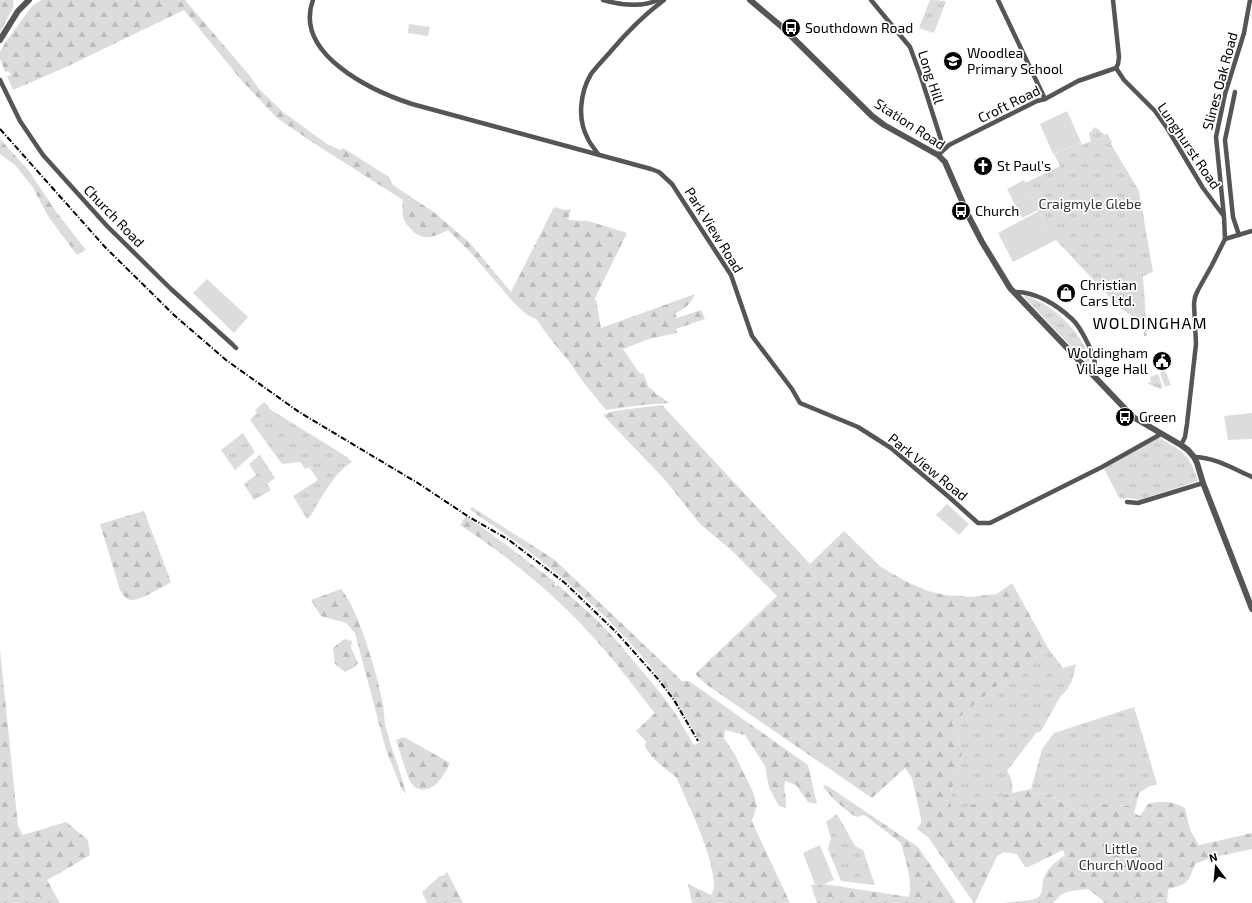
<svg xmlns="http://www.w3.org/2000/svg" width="1252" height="903" font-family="'Exo 2',sans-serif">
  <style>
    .grass { fill: url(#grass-tufts) }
    .forest { fill: url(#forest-firs) }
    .garden { fill: #dcdcdc }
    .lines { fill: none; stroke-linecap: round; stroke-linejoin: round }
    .minor { stroke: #555; stroke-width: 4.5 }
    .tertiary { stroke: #555; stroke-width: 6 }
    .rail { stroke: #000; stroke-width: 2; stroke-dasharray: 6 2 1 2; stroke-linecap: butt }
    .labels { text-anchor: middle; stroke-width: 3.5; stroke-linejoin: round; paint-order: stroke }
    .poi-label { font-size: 14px; fill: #000; stroke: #fff; text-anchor: start }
    .street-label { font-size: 14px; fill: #000; stroke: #fff }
    .park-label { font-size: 14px; fill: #333; stroke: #fff }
    .quarter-label { font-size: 16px; letter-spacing: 1px; fill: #000; stroke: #fff }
  </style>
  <defs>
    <pattern id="grass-tufts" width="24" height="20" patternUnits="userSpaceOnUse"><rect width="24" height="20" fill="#dcdcdc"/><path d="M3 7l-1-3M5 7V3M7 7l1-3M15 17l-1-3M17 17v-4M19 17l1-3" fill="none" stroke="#bbb"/></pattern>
    <pattern id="forest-firs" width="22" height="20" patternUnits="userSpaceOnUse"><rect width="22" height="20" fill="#dcdcdc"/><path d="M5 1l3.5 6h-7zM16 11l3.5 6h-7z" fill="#bbb"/></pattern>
  </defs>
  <rect width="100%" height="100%" fill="#fff"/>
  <g class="grass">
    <path d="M930 0 946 1 934 33 919 28Z"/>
    <path d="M1095 127 1105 135 1107 133 1112 142 1111 144 1139 191 1153 272 1143 276 1147 336H1144V318L1137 320 1118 306 1056 240 1054 241 1025 183 1060 166 1054 154 1081 142 1082 145 1091 141 1089 134Z"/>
    <path d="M1026 296C1052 303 1085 335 1090 362L1088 364 1024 297Z"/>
    <path d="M1165 371 1171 385 1165 387 1160 373Z"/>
    <path d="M1158 374 1163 388 1160 389 1147 383 1151 382 1150 377Z"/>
    <path d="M264 402 271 410 328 445 347 457 352 462C338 470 328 487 319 501 315 507 313 515 307 519L293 496 318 480 309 467 305 469 300 462 282 464 250 420 257 413 255 410Z"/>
    <path d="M243 433 255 452 235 470 221 450Z"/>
    <path d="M1156 438H1160C1184 453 1189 453 1198 481L1139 500 1129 498 1120 499 1104 469Z"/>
    <path d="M260 455 275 478 267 484 271 490 254 500 244 484 256 475 249 464Z"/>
    <path d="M1048 648 1063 668 1076 664 1072 681 1066 691 1060 697 1041 731 1036 733 1007 771C1012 779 1013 784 1012 793L951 812V792L962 753 952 723 994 688Z"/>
    <path d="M1134 707 1157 784 1148 787H1139L1132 793 1130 806 1103 804 1083 814 1046 794 1032 793 1031 789 1042 749 1054 733Z"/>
    <path d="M837 814 855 846 863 850 875 885 841 881 828 849 831 838 826 822Z"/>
  </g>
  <g class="forest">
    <path d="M0 0H13L14 6 0 32Z"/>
    <path d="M41 0H185L250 76 259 89 283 112 327 144 340 150 343 148 389 177 393 185 435 213 470 243 511 292 554 207 565 210 571 209 568 220 588 221 627 233 594 300H596L601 328 695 294C691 304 685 309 675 313L677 318 701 310 705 319 676 329 677 333 649 339 623 349 640 374 643 373 649 388H651L655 393 670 403 641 405 606 410 584 383 571 364 549 337 539 323 536 319 527 315 514 303 471 253 448 230C433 238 421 242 409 227 401 218 402 211 403 200L312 142 277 118 243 82 184 10 64 68 13 90 7 76 11 75 9 71 5 72 0 59V52L5 43 32 6Z"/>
    <path d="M0 139 29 171 57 213 86 250 77 255 48 216 32 186 15 165 0 154Z"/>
    <path d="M662 405 810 564 844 531 881 567 905 581 928 591 945 595 971 597 997 594 1012 583 1048 648 994 688 952 723 962 753 951 792V811L1012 793 1031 789 1032 793 1046 794 1083 814 1103 804 1130 806 1132 793 1139 787H1148L1139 793 1134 813 1140 816 1148 804C1160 800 1174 801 1185 808L1190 830 1199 845 1252 833V849L1210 858 1195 864C1188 883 1188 884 1168 889L1167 901 1169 903H1104L1101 899 1088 889 1071 891 1062 894 1053 903H1005C1015 901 1028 902 1037 898 1043 895 1042 886 1043 881 1046 868 1056 862 1065 855L1063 850 1028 867H1025L1017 854 1004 852 997 856 975 903H974L928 837 917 829 921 823V818L912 778 905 768 872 798 707 685 695 674 777 596 731 550 701 525 666 481 603 415 614 411Z"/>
    <path d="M472 507 555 560 682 681H689L808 765 817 804 808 802 796 785 785 781C783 790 787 798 786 808L779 806 769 788 765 766 745 735 725 730 724 738 735 755 753 792 757 806 752 820 753 824 790 903H692L688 884 711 895C725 878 685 797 676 777 669 772 651 758 647 750 645 748 645 744 646 741L636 731 655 713C637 691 620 667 601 646 561 599 512 559 460 525L466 516 505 544 555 582 554 585 556 587 558 585 595 618 617 641 662 695 675 713 694 745 700 742C649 644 561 570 470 510Z"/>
    <path d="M144 511 171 582C162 587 143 599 132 600 126 600 123 595 120 590L100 524Z"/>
    <path d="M341 589C359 610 378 677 383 705 384 711 384 718 385 724 390 747 401 770 406 794L402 790 386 750 355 633 346 623 321 616 311 600Z"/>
    <path d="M344 639 352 641 351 648 358 663 353 668 345 672 335 664 333 648Z"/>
    <path d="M0 650 18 826 23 835 66 822 88 840 90 855 65 870 47 880 60 903H0Z"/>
    <path d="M404 737 450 763C444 775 435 793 419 789 416 788 414 787 412 784 406 776 400 750 396 740Z"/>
    <path d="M826 785 918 847 956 903H817L811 885 823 884 909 897C913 880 905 859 901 843L867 817 864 815 857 817C849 814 827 794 823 786Z"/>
    <path d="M447 872 463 903H427L422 892 440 876H443Z"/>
  </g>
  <g class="garden">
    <path d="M409 24 430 27 428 36 408 33Z"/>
    <path d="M1067 111 1081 142 1053 154 1040 124Z"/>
    <path d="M1024 180 1038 210 1022 218 1007 189Z"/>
    <path d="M1039 211 1054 241 1013 262 998 233Z"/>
    <path d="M207 279 248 317 234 333 193 293Z"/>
    <path d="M1252 413V439L1228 440 1224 416Z"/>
    <path d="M947 504 969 524 959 535 936 515Z"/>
    <path d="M820 845 834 880 816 887 803 853Z"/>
  </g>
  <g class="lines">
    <g class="minor">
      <path d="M313 0C293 54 372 91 412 104L651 169 659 172 672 184 731 275 752 336 792 389 800 403 858 427 891 448 949 497 978 523H990L1102 467 1161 434"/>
      <path d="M603 0C621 5 641 8 658 0"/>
      <path d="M871 0 910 47 920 74 944 149"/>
      <path d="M998 0 1045 99"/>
      <path d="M1113 0 1119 57 1118 64 1116 68 1124 80 1155 111 1167 128 1203 188 1223 215"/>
      <path d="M0 80 20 121 43 155 107 226 171 289 232 344 236 348"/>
      <path d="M1235 92 1225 140 1233 217 1239 235"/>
      <path d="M598 154C595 149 590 144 588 139 577 119 580 93 591 74 597 66 605 58 611 51 627 32 644 15 664 0"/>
      <path d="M938 155 949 145 1037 101 1045 99 1078 81 1116 68"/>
      <path d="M1225 239 1252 231"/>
      <path d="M1014 292C1035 291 1057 305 1072 319 1080 326 1085 338 1090 348 1094 357 1097 364 1093 374"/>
      <path d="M1181 445 1185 437 1187 424 1196 344 1194 304 1195 297 1198 290 1212 265 1225 239 1224 217 1216 137 1225 94 1244 33 1250 0"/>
      <path d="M1194 457C1214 457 1234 469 1252 477"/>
      <path d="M1127 502 1138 503 1203 483"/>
    </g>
    <g class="tertiary">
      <path d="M750 0 782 27 872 116 884 125 938 155 945 162 969 217 982 242 1010 288 1133 417 1181 445 1188 450 1194 457 1197 463 1203 483 1252 609"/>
      <path d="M0 40 18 11 29 0"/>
    </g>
    <path class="rail" d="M0 129 105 247 174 315 226 360 299 412 421 485 469 517 509 540 565 583 617 633 658 679 674 700 698 741"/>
  </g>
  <defs>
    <g id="bus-disc" transform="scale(1)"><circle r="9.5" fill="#000" stroke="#fff"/><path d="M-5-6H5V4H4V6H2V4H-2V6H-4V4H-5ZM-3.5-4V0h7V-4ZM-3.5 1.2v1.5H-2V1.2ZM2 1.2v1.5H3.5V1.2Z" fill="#fff"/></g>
    <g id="school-disc" transform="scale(1)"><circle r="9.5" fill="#000" stroke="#fff"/><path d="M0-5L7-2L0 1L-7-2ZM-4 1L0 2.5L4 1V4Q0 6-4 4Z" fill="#fff"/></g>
    <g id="church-disc" transform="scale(1)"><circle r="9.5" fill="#000" stroke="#fff"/><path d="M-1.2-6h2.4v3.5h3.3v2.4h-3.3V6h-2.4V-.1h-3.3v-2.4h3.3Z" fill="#fff"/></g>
    <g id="shop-disc" transform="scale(1)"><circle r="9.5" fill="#000" stroke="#fff"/><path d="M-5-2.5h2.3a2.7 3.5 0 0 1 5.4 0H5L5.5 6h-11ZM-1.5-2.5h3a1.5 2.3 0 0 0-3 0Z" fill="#fff"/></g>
    <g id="civic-disc" transform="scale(1)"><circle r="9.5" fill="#000" stroke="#fff"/><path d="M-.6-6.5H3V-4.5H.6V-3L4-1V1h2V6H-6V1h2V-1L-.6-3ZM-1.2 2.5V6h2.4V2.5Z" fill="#fff"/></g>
  </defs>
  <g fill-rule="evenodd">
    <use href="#bus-disc" x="791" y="28"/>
    <use href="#school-disc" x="953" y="61"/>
    <use href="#church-disc" x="983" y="166"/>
    <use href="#bus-disc" x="961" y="211"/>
    <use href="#shop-disc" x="1066" y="293"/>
    <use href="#civic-disc" x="1162" y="361"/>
    <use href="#bus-disc" x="1125" y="417"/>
  </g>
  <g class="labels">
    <g class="poi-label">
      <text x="805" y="33">Southdown Road</text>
      <text x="967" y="58">Woodlea<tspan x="967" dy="16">Primary School</tspan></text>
      <text x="997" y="171">St Paul's</text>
      <text x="975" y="216">Church</text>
      <text x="1080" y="290">Christian<tspan x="1080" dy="16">Cars Ltd.</tspan></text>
      <text x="1148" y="358" text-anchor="end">Woldingham<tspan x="1148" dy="16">Village Hall</tspan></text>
      <text x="1139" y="422">Green</text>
    </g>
    <g class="street-label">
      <text transform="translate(931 77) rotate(72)" y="5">Long Hill</text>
      <text transform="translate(1220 81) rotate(-75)" y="5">Slines Oak Road</text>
      <text transform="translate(1009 104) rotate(-26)" y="5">Croft Road</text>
      <text transform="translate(910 124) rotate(33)" y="5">Station Road</text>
      <text transform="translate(1189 146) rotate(56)" y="5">Lunghurst Road</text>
      <text transform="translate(114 216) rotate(46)" y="5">Church Road</text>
      <text transform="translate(714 230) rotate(58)" y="5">Park View Road</text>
      <text transform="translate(928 467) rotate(39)" y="5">Park View Road</text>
    </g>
    <g class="park-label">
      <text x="1090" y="209">Craigmyle Glebe</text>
      <text x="1121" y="854">Little<tspan x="1121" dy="16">Church Wood</tspan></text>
    </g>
    <g class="quarter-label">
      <text x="1150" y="329">WOLDINGHAM</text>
    </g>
  </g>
  <g transform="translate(1216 867) rotate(344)" stroke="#ffffff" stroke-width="3" paint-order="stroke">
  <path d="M0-3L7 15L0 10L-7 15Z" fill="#000000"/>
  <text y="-6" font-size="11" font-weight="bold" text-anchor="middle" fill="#000000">N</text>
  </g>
</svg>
